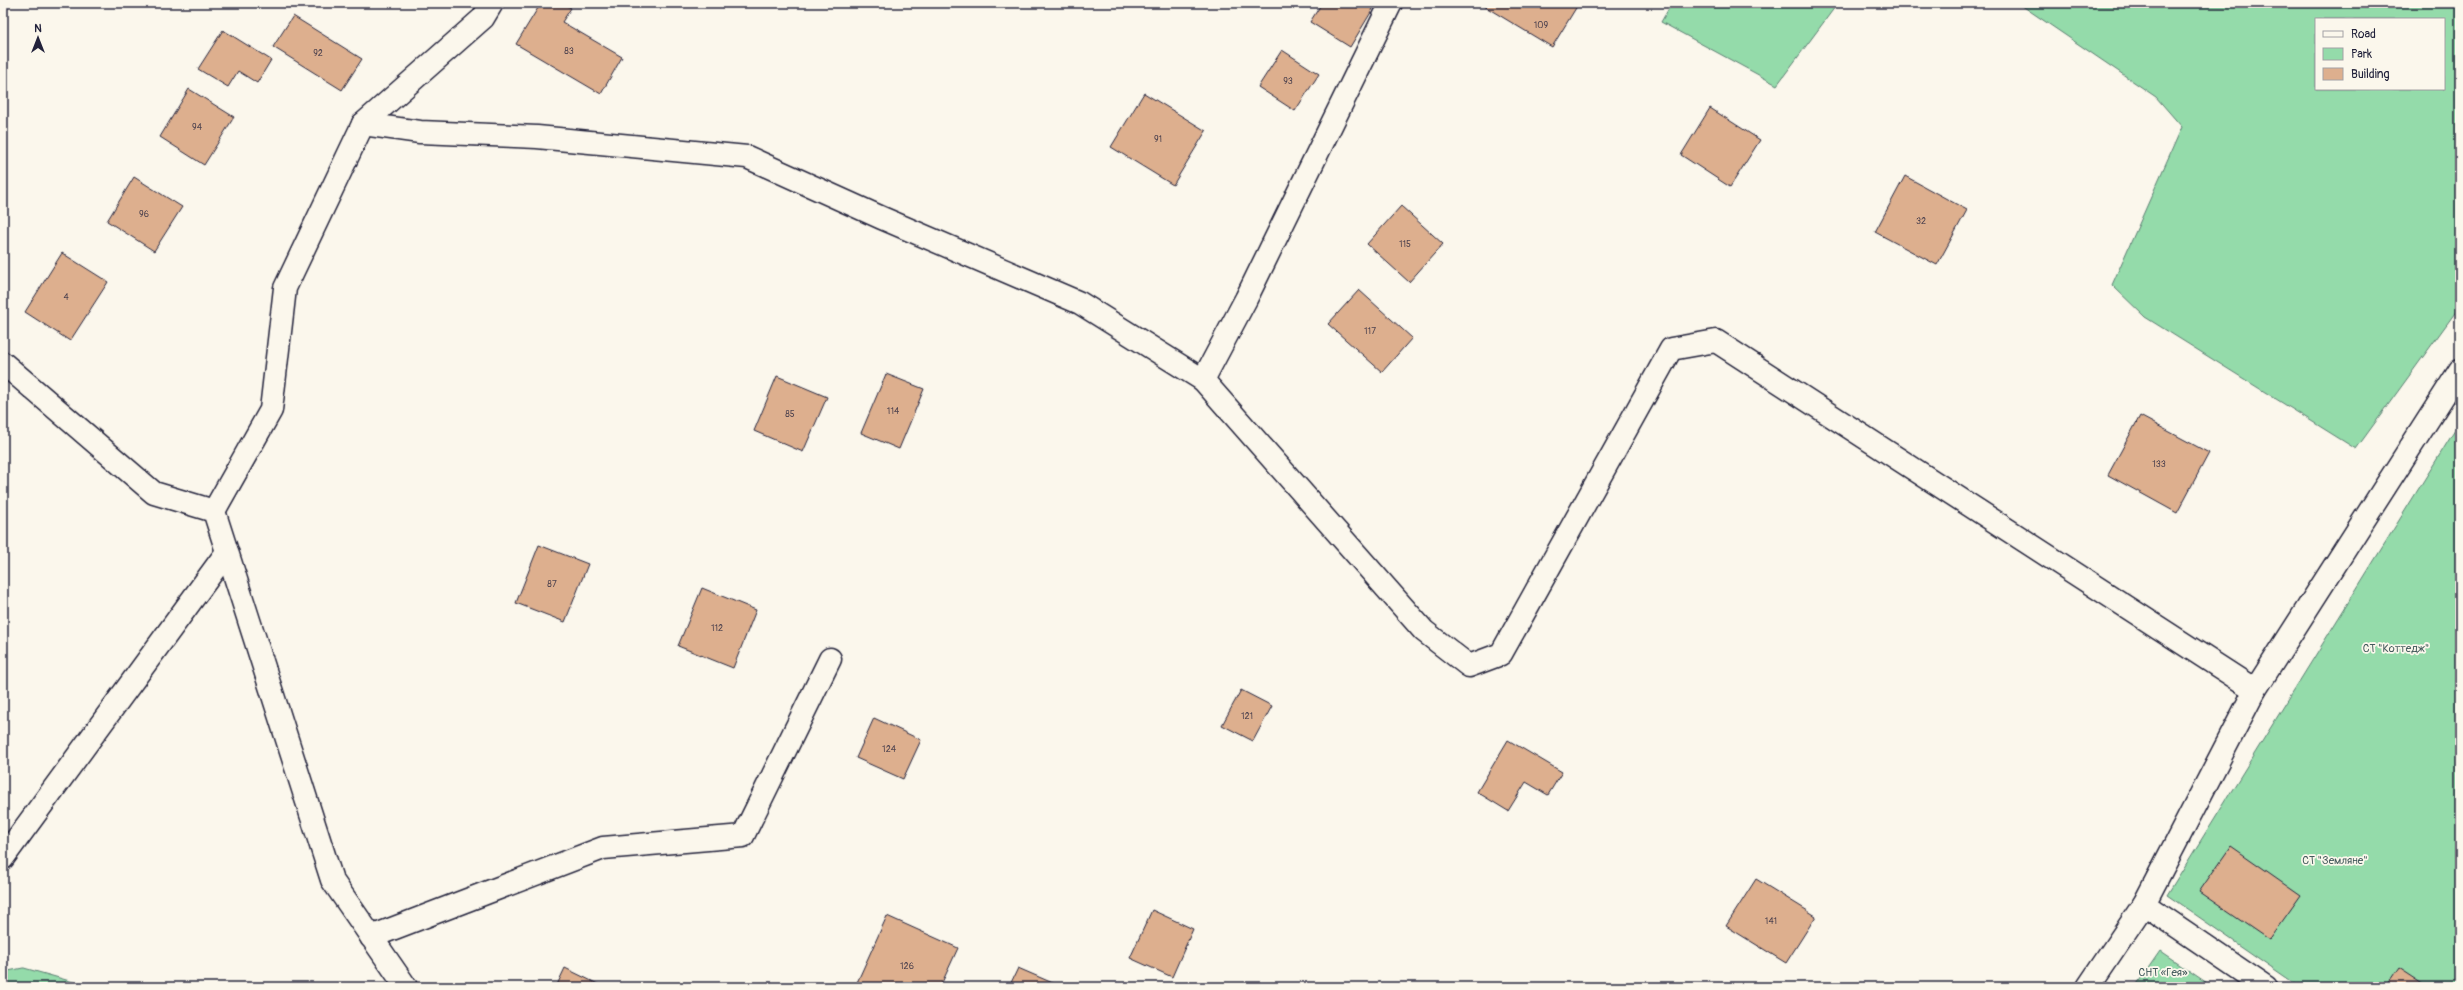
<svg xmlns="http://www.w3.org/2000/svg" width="2463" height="990" font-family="Pangolin,sans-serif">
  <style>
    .green { fill: #94dbaa; stroke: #5b7e72; fill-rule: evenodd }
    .building { fill: #ddaf8e; stroke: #22223b }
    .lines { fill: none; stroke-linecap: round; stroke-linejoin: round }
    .minor-casing { stroke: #22223b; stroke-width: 25 }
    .minor { stroke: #fbf7ec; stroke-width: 22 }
    .labels { text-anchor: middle; stroke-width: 3.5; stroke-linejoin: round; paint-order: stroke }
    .number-label { font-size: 9px; fill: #514550 }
    .park-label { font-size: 11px; fill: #445a5c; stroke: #fbf7ec }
  </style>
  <rect width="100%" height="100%" fill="#fbf7ec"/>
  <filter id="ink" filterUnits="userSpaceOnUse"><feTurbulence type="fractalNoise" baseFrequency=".025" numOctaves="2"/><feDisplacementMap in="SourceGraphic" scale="8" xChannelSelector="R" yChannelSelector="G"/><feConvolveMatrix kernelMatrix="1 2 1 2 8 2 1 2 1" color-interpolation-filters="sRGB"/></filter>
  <g filter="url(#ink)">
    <g class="green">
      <path d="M1672 3H1838L1777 85 1661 22Z"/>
      <path d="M2018 3H2460V306L2356 449 2145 317 2112 285 2182 127 2156 97ZM2316 19H2444V89H2316Z"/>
      <path d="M2460 422V987H2300L2167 895Z"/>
      <path d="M2160 951 2213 987H2135Z"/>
      <path d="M23 968H24L91 987H3V972Z"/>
    </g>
    <g class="building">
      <path d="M541 3H562L571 8 562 22 622 57 601 94 516 44Z"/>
      <path d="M1322 3H1363L1373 9 1350 47 1310 22Z"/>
      <path d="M1479 3H1579L1552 47Z"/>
      <path d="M293 16 362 59 342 90 273 47Z"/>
      <path d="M223 30 271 60 257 83 238 71 228 87 198 69Z"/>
      <path d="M1282 50 1319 74 1295 111 1258 87Z"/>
      <path d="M189 89 234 117 204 165 160 137Z"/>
      <path d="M1144 93 1206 131 1173 185 1111 147Z"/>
      <path d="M1710 108 1760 140 1730 187 1681 155Z"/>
      <path d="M1905 176 1967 210 1937 265 1875 232Z"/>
      <path d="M134 177 182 207 154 251 107 221Z"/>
      <path d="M1401 206 1443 244 1409 282 1367 244Z"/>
      <path d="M62 253 108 282 70 341 25 312Z"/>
      <path d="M1359 290 1412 338 1382 372 1328 324Z"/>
      <path d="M886 374 924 389 899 449 861 433Z"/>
      <path d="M777 376 827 397 803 452 754 431Z"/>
      <path d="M2140 416 2209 453 2177 513 2108 475Z"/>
      <path d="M539 545 588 564 565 622 516 603Z"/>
      <path d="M702 588 756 610 733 668 678 646Z"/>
      <path d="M1241 690 1272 706 1253 741 1222 725Z"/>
      <path d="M874 718 921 740 903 779 856 758Z"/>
      <path d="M1508 740 1562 772 1548 795 1526 782 1508 811 1477 792Z"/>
      <path d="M2231 846 2301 895 2269 940 2199 892Z"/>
      <path d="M1756 879 1816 916 1786 963 1726 926Z"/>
      <path d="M1152 910 1193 929 1172 977 1130 958Z"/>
      <path d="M887 916 958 948 940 987 927 984 926 987H855Z"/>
      <path d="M565 968 604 987H556Z"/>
      <path d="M1018 968 1062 987H1009Z"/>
      <path d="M2399 968 2428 987H2386Z"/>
    </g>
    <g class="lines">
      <g class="minor-casing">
        <g id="minor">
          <path d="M363 124 420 132 537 137 747 157 882 218 1080 303 1203 380 1424 631 1469 666 1501 654 1671 349 1716 341 2255 690"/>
          <path d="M3 363 154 493 214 511 332 880 406 987"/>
          <path d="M1203 380 1246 299 1391 3"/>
          <path d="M214 511 271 410 285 288 363 124 483 18 492 3"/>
          <path d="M3 858 227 552"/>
          <path d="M2144 904 2266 987"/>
          <path d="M371 937 603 848 743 836 830 659"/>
          <path d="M2088 987 2144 904 2255 690 2460 370"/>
        </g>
      </g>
      <use href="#minor" class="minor"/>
    </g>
  </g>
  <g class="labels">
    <g class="number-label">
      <text x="1541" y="28">109</text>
      <text x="569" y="54">83</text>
      <text x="318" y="56">92</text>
      <text x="1288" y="84">93</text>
      <text x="197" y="130">94</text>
      <text x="1158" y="142">91</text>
      <text x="144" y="217">96</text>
      <text x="1921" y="224">32</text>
      <text x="1405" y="247">115</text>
      <text x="66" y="300">4</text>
      <text x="1370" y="334">117</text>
      <text x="893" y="414">114</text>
      <text x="790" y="417">85</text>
      <text x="2159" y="467">133</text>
      <text x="552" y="587">87</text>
      <text x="717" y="631">112</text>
      <text x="1247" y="719">121</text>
      <text x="889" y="752">124</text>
      <text x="1771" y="924">141</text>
      <text x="907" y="969">126</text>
    </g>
    <g class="park-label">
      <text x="2396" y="652">СТ "Коттедж"</text>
      <text x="2335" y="864">СТ "Земляне"</text>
      <text x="2163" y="976">СНТ «Гея»</text>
    </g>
  </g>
  <rect width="2463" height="990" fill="none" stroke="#fbf7ec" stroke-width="16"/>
  <rect x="8" y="8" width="2447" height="974" fill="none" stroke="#22223b" stroke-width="1.5" filter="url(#ink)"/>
  <rect x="2315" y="18" width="130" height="72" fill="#fbf7ec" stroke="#a4a2a5"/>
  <rect x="2323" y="31" width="20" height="6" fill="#fbf7ec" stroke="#a4a2a5"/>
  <text x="2351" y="38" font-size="12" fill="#22223b">Road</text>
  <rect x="2323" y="48" width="20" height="12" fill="#94dbaa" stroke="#a4a2a5"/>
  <text x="2351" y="58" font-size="12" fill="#22223b">Park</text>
  <rect x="2323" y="68" width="20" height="12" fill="#ddaf8e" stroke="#a4a2a5"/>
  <text x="2351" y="78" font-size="12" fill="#22223b">Building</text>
  <g transform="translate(38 38)" stroke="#fbf7ec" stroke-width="3" paint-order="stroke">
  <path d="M0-3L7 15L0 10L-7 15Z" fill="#22223b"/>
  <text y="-6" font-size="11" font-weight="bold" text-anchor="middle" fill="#22223b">N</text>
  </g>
</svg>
